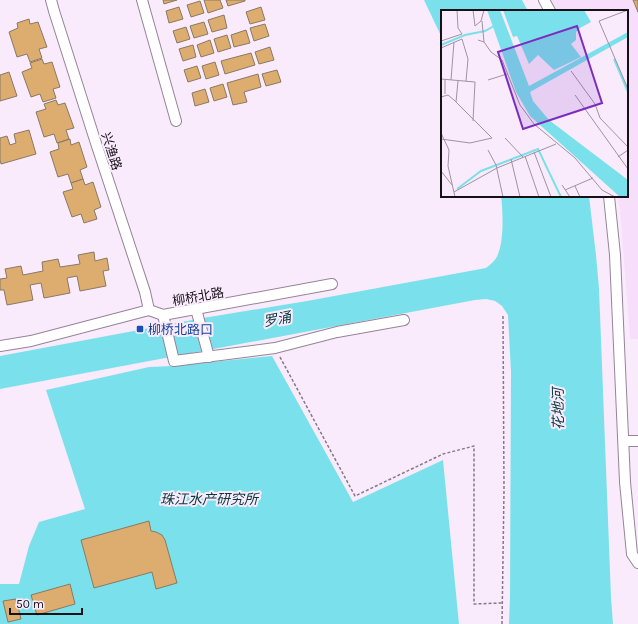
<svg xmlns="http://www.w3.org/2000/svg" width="638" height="624" font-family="Karla,'Noto Sans SC',sans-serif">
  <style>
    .built { fill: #f7dffb }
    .water { fill: #7ae1ec }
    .building { fill: #ddac6f; stroke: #897965 }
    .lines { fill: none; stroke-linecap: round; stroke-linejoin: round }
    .minor-casing { stroke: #958498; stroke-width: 12 }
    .path { stroke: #837985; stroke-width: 1.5; stroke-dasharray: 3 2; stroke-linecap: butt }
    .minor { stroke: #fff; stroke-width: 10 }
    .transit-dot { fill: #1a4fb4; stroke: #faebfc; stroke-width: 1.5 }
    .labels { text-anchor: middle; stroke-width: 4; stroke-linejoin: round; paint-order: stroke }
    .street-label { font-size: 13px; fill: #161017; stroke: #faebfc }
    .transit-label { font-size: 13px; fill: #164399; stroke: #faebfc; text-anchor: start }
    .water-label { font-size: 14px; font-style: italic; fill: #04383d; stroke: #faebfc }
    .inset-river { fill: none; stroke: #7ae1ec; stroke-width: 2 }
    .inset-road { fill: none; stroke: #9f93a0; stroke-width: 1 }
    .view { fill: #7b2cbf; fill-opacity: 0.15; stroke: #7b2cbf; stroke-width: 2 }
    .inset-edge { fill: none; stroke: #161017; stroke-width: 2 }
  </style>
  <rect width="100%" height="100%" fill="#faebfc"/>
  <path class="built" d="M549 0H638V339H630L620 210 617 196H627V11H555Z"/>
  <g class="water">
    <path d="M424 0H522L528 11H442V38Z"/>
    <path d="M501 196H589L596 255 599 288 611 597 613 624H509L510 596 511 372 508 315 502 306 495 301 486 299 475 300 0 389V356L203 318 307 301 486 268C491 264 496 260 498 254 504 240 503 211 501 196Z"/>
    <path d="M272 356 353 502 443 460 459 624H0V584H19L29 546 39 522 85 509 46 390 149 367 173 366Z"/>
  </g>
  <g class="building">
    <path d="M163 0H177L164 4Z"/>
    <path d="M204 0H220L223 8 208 13Z"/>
    <path d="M226 0H245V1L228 6Z"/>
    <path d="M633 0H638V12Z"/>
    <path d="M200 1 204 13 191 17 187 5Z"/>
    <path d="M179 7 183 19 169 23 166 11Z"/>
    <path d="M261 7 265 20 250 24 246 12Z"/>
    <path d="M224 15 227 28 212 32 208 20Z"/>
    <path d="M29 19 30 24 38 22 47 47 39 49 42 58 30 62 27 54 17 57 9 32 18 28 17 23Z"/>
    <path d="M204 22 208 34 194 38 190 26Z"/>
    <path d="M265 24 269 36 254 41 250 28Z"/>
    <path d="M186 27 190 39 177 43 173 31Z"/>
    <path d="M246 30 250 43 234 47 231 35Z"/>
    <path d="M227 35 231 48 218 52 214 39Z"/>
    <path d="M210 40 214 53 201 57 197 45Z"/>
    <path d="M193 45 196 57 183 61 179 49Z"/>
    <path d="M270 47 274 60 259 64 255 52Z"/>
    <path d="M251 53 255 65 225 74 221 61Z"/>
    <path d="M42 59 44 64 52 62 60 87 53 89 56 98 43 102 40 94 31 97 22 72 32 68 30 63Z"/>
    <path d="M215 62 219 75 206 79 202 66Z"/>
    <path d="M197 66 201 78 188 82 184 70Z"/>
    <path d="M277 70 281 82 266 86 262 74Z"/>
    <path d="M9 72 17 96 0 101V75Z"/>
    <path d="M258 74 261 87 244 92 247 102 233 105 227 83Z"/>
    <path d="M223 84 227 97 214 101 210 88Z"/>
    <path d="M205 89 209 102 195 106 192 93Z"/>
    <path d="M56 100 58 105 65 103 74 128 66 130 69 139 57 143 54 134 44 137 36 112 46 109 44 104Z"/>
    <path d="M29 130 36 154 1 164 0 160V138L7 136 10 145 16 143 14 134Z"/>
    <path d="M70 139 71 145 79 142 87 167 80 170 83 179 71 183 68 174 58 177 50 152 59 149 58 143Z"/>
    <path d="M83 179 85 185 93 182 101 207 94 210 97 219 84 223 81 214 72 217 63 192 73 189 71 183Z"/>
    <path d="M94 252 95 261 107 258 109 270 103 271 106 286 80 291 77 276 67 278 70 293 44 298 41 283 30 285 33 300 7 305 4 290H0V279L7 278 5 269 21 266 23 275 43 271 42 262 58 259 60 267 80 264 78 255Z"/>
    <path d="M149 521 151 531 156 532 162 535 165 540 177 583 156 589 152 572 94 588 81 540Z"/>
    <path d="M70 584 75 604 37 615 31 595Z"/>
    <path d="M16 599 21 619 8 622 3 601Z"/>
  </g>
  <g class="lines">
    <g class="minor-casing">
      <g id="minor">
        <path d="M51 0 54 11 94 137 145 292 149 310"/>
        <path d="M142 0 176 121"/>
        <path d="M544 0 550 11"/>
        <path d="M609 196 615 255 625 482 632 554 638 563"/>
        <path d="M196 309 209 357"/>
        <path d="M163 315 174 361 275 348 337 332 404 320"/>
        <path d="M0 346 31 341 149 310 163 315 332 284"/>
        <path d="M624 441H638"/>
      </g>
    </g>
    <g class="path">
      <path d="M280 357 355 496 443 454 474 446V604L502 603"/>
      <path d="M502 624 504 490 503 316"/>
    </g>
    <use href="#minor" class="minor"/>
  </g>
  <rect class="transit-dot" x="136" y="325" width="8" height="8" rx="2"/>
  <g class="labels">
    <g class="street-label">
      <text transform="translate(112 151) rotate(72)" y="5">兴渔路</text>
      <text transform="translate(198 296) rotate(-10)" y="5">柳桥北路</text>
    </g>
    <g class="transit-label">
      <text x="148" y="334">柳桥北路口</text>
    </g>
    <g class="water-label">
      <text transform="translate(277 319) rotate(-11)" y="5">罗涌</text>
      <text transform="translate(558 409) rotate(-91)" y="5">花地河</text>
      <text x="209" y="504">珠江水产研究所</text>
    </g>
  </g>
  <g transform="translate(441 10)">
    <rect width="187" height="187" fill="#faebfc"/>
    <path d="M46 0H59L88 76 187 22V27L89 82 92 91 108 110 187 170V187H179L89 106 75 82ZM62 0H143L150 12 139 18 135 22V30L130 34 140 47 113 60 97 45 88 54 76 26 72 27Z" fill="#7ae1ec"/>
    <path class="inset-river" d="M0 35 24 25 44 21 53 16M173 49 187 82M16 179 40 161 97 139 120 187"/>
    <path class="inset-road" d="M32 0 34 16 40 11 43 0M187 0 158 11 187 79M41 11 43 32M37 30 43 32 50 42 61 50 79 95 93 114 134 148 161 180 174 187M0 31 21 24 17 18 16 0M0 38 21 29 27 49 25 71M130 61 154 94 159 108 187 137M0 69 34 72 32 111M10 70 13 32M47 70 66 64M4 84V70M134 85 187 159M0 87 7 85 13 90 51 128M15 92 17 71M0 123 8 140 7 156 14 187M64 128 82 147M0 129 29 133 51 128M47 140 55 155 62 187M93 142 110 187M84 146 98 187M177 147 187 140M70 149 79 187M0 161 11 175M121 175 129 187M134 176 139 187M124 180 152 168M13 182 56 158 115 134"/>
    <path class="view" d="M136 16 161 93 82 119 57 42Z"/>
    <rect width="187" height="187" class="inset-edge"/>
  </g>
  <path d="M10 608v6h72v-6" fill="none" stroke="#161017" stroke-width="2"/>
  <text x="16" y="608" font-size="12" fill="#161017" stroke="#faebfc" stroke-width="3" paint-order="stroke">50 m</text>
</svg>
